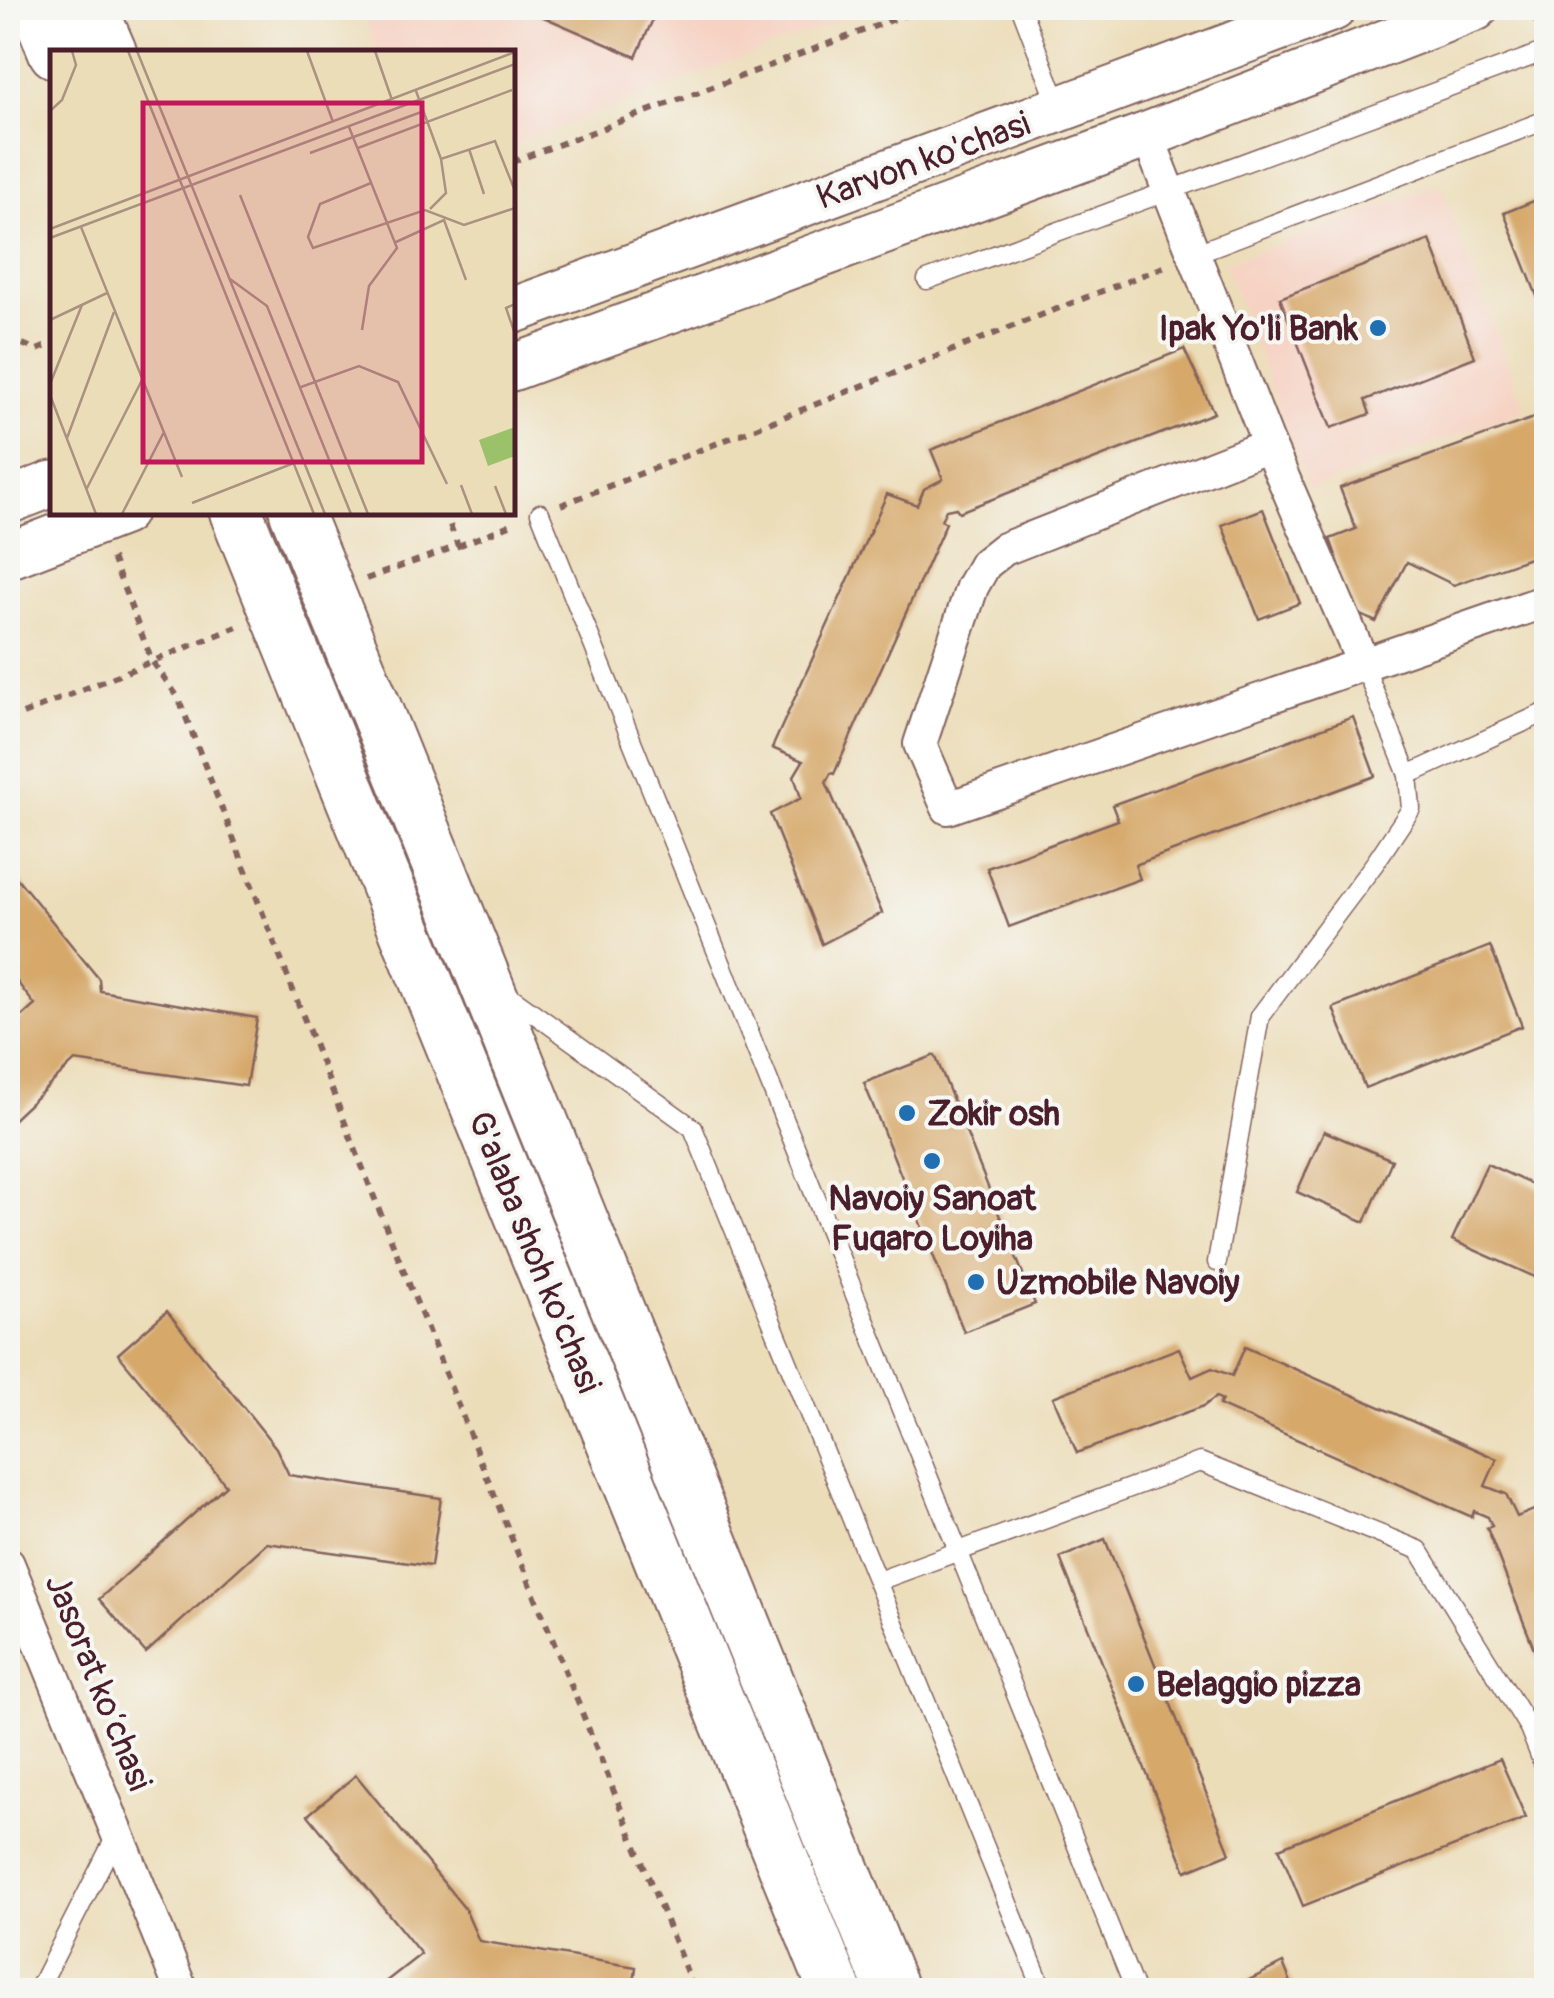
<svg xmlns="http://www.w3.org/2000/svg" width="1554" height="1998" font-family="Pangolin,sans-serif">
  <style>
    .built { fill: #f6d2c3 }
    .building { fill: #d6a86b }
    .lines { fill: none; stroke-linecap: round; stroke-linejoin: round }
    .service-casing { stroke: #83625d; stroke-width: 21 }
    .minor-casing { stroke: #83625d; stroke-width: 36 }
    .secondary-casing { stroke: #83625d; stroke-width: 49 }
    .primary-casing { stroke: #83625d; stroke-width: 56 }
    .path { stroke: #83625d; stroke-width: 6; stroke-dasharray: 8 8; stroke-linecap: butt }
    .service { stroke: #fff; stroke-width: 18 }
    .minor { stroke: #fff; stroke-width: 32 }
    .secondary { stroke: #fff; stroke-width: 45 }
    .primary { stroke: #fff; stroke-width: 52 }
    .poi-dot { fill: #1f6fb2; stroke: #f6f6f2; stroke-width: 4 }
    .labels { text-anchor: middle; stroke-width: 8; stroke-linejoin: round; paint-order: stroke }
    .street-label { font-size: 35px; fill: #4a1f2b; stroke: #f6f6f2 }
    .poi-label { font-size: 35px; font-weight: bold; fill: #4a1f2b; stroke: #f6f6f2; text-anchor: start }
    .inset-road { fill: none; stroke: #ab9180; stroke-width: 2.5 }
    .view { fill: #c2185b; fill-opacity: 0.15; stroke: #c2185b; stroke-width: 5 }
    .inset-edge { fill: none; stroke: #4a1f2b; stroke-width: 5 }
  </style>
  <rect width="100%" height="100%" fill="#f6f6f2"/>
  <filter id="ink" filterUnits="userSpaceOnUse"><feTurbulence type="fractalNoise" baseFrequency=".01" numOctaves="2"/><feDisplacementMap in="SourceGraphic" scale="20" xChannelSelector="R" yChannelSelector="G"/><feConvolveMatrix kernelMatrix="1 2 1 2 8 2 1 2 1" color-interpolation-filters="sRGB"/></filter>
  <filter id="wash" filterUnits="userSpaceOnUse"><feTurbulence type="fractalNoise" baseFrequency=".0048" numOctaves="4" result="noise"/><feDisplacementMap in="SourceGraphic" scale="40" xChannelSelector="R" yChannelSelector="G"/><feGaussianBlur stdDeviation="2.25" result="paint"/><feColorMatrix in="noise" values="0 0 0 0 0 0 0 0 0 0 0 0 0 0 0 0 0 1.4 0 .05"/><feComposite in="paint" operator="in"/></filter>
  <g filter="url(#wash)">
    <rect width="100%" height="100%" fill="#ecddb9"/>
    <g class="built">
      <path d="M361 8H873L513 145 512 52H377Z"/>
      <path d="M1440 185 1525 410 1309 490 1225 264Z"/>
    </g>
    <g id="blocks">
      <g class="building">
        <path d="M523 8H658L636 57Z"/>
        <path d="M716 8H774L743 20Z"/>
        <path d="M1546 196V304L1541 306 1504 213Z"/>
        <path d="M1430 240 1475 357 1365 400 1370 414 1331 428 1280 298Z"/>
        <path d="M1184 349 1214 413 959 512 956 508 946 510 941 520 946 523 834 774 831 773 826 782 882 913 822 944 770 814 801 798 794 776 803 761 772 748 887 494 917 505 924 489 943 479 931 450Z"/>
        <path d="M1539 416 1546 436V552L1454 585 1407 562 1376 622 1357 613 1330 539 1356 529 1340 488Z"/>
        <path d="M1263 509 1300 603 1259 619 1222 525Z"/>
        <path d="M1353 717 1375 776 1135 865 1140 879 1009 927 987 868 1118 820 1112 805Z"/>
        <path d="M8 867 99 979 100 991 257 1018 246 1086 75 1061 8 1124V1029L35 1005 8 970Z"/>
        <path d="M1490 946 1522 1026 1365 1088 1333 1008Z"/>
        <path d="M935 1055 1035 1304 964 1332 864 1083Z"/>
        <path d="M1324 1131 1392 1160 1365 1222 1297 1192Z"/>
        <path d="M1487 1164 1546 1191V1282L1452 1240Z"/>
        <path d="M167 1311 276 1448 289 1475 441 1498 431 1566 267 1543 146 1653 99 1599 226 1485 118 1354Z"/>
        <path d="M1245 1347 1497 1459 1485 1486 1506 1494 1517 1517 1546 1505V1656L1538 1659 1487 1528 1492 1526 1488 1517 1474 1511 1472 1517 1219 1405 1222 1400 1216 1397 1204 1406 1077 1453 1053 1397 1179 1348 1192 1377 1212 1368 1232 1376Z"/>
        <path d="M1105 1539 1230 1853 1186 1871 1060 1558Z"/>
        <path d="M1500 1759 1526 1818 1303 1906 1279 1848Z"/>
        <path d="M356 1775 465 1909 479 1941 636 1967 633 1990H375L421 1954 308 1815Z"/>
        <path d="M1283 1963 1294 1990H1239L1237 1986Z"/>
      </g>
    </g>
  </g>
  <g filter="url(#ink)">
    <use href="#blocks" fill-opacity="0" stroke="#83625d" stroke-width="2.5"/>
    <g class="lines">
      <g class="service-casing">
        <g id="service">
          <path d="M1021 8 1060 110"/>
          <path d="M1194 254 1546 120"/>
          <path d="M927 280 1546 51"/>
          <path d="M540 513 1135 1990"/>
          <path d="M1408 775 1546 712"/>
          <path d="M507 994 693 1128 1043 1990"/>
          <path d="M1217 1262 1260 1016 1375 863 1411 809 1408 775 1363 663"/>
          <path d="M878 1581 1200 1462 1419 1550 1529 1728 1546 1771"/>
          <path d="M38 1990 118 1832"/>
        </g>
      </g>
      <g class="minor-casing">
        <g id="minor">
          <path d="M1546 8V10"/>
          <path d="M1147 135 1269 445 1363 663"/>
          <path d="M1269 445 1004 549 985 564 972 587 920 744 948 808 1546 601"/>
          <path d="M8 1564 181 1990"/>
        </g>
      </g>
      <g class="secondary-casing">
        <g id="secondary">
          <path d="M512 311 1333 8"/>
          <path d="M512 368 1147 135 1475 8"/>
          <path d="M8 501 52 484"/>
          <path d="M8 556 123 512"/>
        </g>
      </g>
      <g class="primary-casing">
        <g id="primary">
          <path d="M37 8 55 52"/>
          <path d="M91 8 110 52"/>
          <path d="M236 512 835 1990"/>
          <path d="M296 512 892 1990"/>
        </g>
      </g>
      <g class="path">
        <path d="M512 162 924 8"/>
        <path d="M8 338 37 350 52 344"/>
        <path d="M561 505 1168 265"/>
        <path d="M458 546 517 522"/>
        <path d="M112 558 152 661 178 697 378 1207 694 1990"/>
        <path d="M366 579 458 546 445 512"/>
        <path d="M8 720 237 627"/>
      </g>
      <use href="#service" class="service"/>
      <use href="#minor" class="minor"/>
      <use href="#secondary" class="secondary"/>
      <use href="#primary" class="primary"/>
    </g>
  </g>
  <g class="poi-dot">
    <circle cx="1378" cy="328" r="10"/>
    <circle cx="907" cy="1113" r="10"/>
    <circle cx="932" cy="1161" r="10"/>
    <circle cx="976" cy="1282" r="10"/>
    <circle cx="1136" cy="1684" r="10"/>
  </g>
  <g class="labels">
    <g class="street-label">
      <text transform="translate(923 160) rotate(-20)" y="12">Karvon ko'chasi</text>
      <text transform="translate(535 1252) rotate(68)" y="12">G'alaba shoh ko'chasi</text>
      <text transform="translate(99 1682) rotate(68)" y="12">Jasorat ko‘chasi</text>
    </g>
    <g class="poi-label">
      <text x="1358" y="340" text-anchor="end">Ipak Yo'li Bank</text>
      <text x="927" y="1125">Zokir osh</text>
      <text x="932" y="1210" text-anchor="middle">Navoiy Sanoat<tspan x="932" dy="40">Fuqaro Loyiha</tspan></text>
      <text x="996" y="1294">Uzmobile Navoiy</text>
      <text x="1156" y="1696">Belaggio pizza</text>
    </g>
  </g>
  <g transform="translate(50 50)">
    <rect width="465" height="465" fill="#ecddb9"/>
    <path d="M465 377V406L438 416 429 390Z" fill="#9bc16b"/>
    <path class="inset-road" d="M78 1 264 464M87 1 275 464M257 1 283 72M325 1 342 50M366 41 391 109 445 91 465 141M0 61 12 50 26 15 22 1M299 77 347 198 319 236 312 280M308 98 462 40M419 99 434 144M260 103 374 61M321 133 270 154 258 187 263 198 375 160 414 175 465 158M190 145 318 464M380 159 396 143 391 109M31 177 132 427M0 179 465 2M0 188 465 14M346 192 394 170 416 230M180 229 217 256 301 464M465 254 456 258 465 284M0 270 57 243M0 334 32 255M251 337 309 316 348 332 397 434M0 345 46 464M17 388 64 262M411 435 422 464M445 436 456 464M36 440 92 330M142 453 244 413M72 464 114 382"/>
    <path class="view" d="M93 53H372V412H93Z"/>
    <rect width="465" height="465" class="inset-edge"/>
  </g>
  <rect width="1554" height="1998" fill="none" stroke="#f6f6f2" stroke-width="40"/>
</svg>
